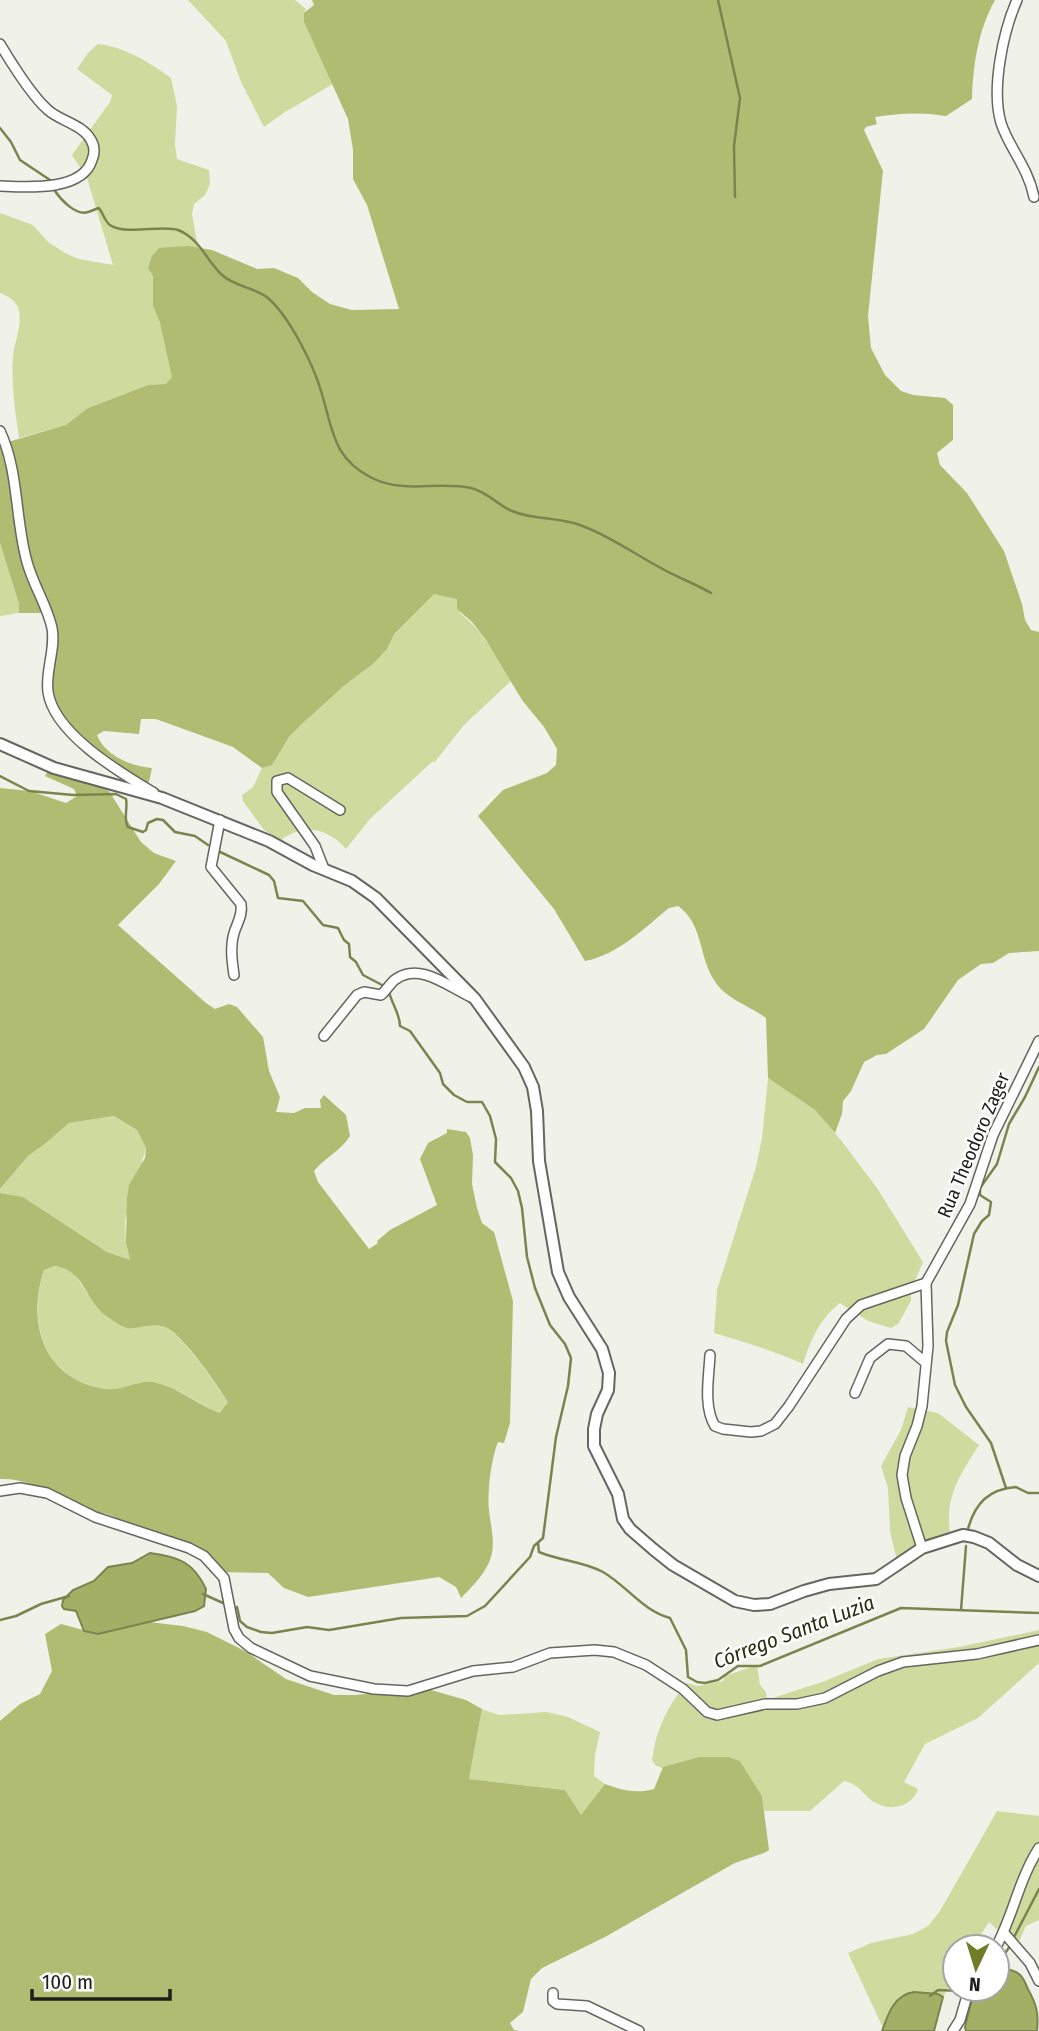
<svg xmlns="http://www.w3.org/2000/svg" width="1039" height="2031" font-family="'Fira Sans Condensed',sans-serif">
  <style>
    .green { fill: #cfda9e }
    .forest { fill: #b0bc72; fill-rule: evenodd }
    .water { fill: #a3af65; stroke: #7b844f; stroke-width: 2 }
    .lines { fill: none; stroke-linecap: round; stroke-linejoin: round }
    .stream { stroke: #7b844f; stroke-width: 2.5 }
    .minor-casing { stroke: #65665f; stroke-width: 12 }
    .tertiary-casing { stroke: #65665f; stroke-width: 14 }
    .minor { stroke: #fff; stroke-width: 9 }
    .tertiary { stroke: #fff; stroke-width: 10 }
    .labels { text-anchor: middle; stroke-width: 5; stroke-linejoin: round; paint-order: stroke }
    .street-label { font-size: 19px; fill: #1e1e1b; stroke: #fff }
    .water-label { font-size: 21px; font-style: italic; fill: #2b2f0f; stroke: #fff }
  </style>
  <rect width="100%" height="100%" fill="#f0f2e9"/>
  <g class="green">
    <path d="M188 0H295L306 9 304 13V22L333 84 285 112 264 127 241 82 226 41Z"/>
    <path d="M98 44C125 47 149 62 171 78L177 106 175 144 177 159 209 170 210 184 205 195 194 204 192 214 198 248 189 246 153 275V306L160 323 173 377 166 384 148 385 88 408 67 425 19 438C15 411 11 382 13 355 15 341 22 325 19 311 17 301 9 296 0 293V213L33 225 48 242 67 254 79 259 113 265 87 178 72 155 110 102 112 95 77 69 88 53Z"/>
    <path d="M0 543 19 604V613L0 616Z"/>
    <path d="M434 593 457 599 460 613C483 631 496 656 511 681L464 725 434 763 433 761 370 819 346 849C328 828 303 823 281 840L264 830 243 801 242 795 253 787 262 768 272 764 289 737 304 722 345 685 373 664 387 649 393 634Z"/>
    <path d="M768 1078 815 1110 840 1139 877 1188 923 1262 911 1290V1301L898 1324 891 1328 868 1321 840 1303C820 1318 810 1341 803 1364 774 1351 744 1342 714 1333L717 1290 756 1167 762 1138Z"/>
    <path d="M114 1116 137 1130 146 1148 125 1220 126 1243 130 1260 107 1252 23 1197 0 1193V1189L28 1156 46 1143 69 1123Z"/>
    <path d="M55 1266C79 1270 77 1283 92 1298 102 1309 116 1318 127 1328 140 1325 152 1323 165 1327 180 1332 218 1387 228 1402L220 1414C199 1404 175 1385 152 1382 137 1380 122 1391 105 1389 44 1380 27 1323 44 1270Z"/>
    <path d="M908 1407 938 1413 979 1445C960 1475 945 1496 950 1533 929 1540 914 1546 897 1561L890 1531 888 1488 881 1466 901 1430Z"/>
    <path d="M1039 1630V1663L978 1718 925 1744 904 1782 918 1789C913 1806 891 1812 876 1803 862 1796 862 1785 844 1781L810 1811H764L762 1796 740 1761 729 1757H699L662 1768 655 1765 652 1760C656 1730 667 1706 687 1683L698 1686 723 1681 725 1676 757 1665 760 1685 766 1692 767 1700 825 1681 878 1659 959 1647Z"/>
    <path d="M482 1709 499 1715 547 1712 568 1717 600 1732 595 1755 594 1776 605 1784 581 1816 565 1790 469 1779Z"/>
    <path d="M997 1811 1039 1816V1920L1026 1926 1016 1948 989 1922 973 1947H955V1977L943 1997C937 1993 935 1994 927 1994 899 1993 892 2002 883 2028L848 1953 871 1943 913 1934 928 1926 940 1911Z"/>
  </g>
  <g class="forest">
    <path d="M312 0H995C978 30 973 66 972 99L946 116C921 112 900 113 875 117L877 124 866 127 864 130 883 171 868 316 871 348 885 375 901 391 913 395 945 398 953 405V440L937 453 940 465 967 493 1004 551 1022 604 1025 620 1031 630 1039 632V951L1009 953 993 963 981 964 958 980 924 1029 886 1054 877 1055 864 1062 851 1091 843 1101 842 1114 835 1133 815 1110 768 1078 766 1018C750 1006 728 1000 716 983 698 958 704 924 678 906L669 908C644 928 618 955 585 961L554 909 478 816 503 790 547 773 556 765 557 749 544 727 522 700 486 640 472 622 457 609V599L434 594 394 634 387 649 373 664 345 685 304 722 289 737 272 765 262 768 233 747 156 719H141L139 734 104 731 97 735C105 756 131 766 152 768L149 782 132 783 55 716 45 684 47 626 42 613H19V604L0 543V439L8 442 66 425 88 408 148 385 166 384 172 377 160 323 153 306V276L148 268 152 256 159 248 189 246 212 250 257 269 274 268 298 278 312 292 330 304 352 310 399 309 367 205 353 179V150L348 119 304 22V13L314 5Z"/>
    <path d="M53 762 109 791 141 842 154 853 176 861 159 884 118 925 206 1003 215 1009 229 1004 237 1007 263 1037 269 1071 280 1097 276 1112 294 1113 305 1108H321L320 1100 324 1095 346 1115 350 1136C341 1151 324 1158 314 1171L318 1182 369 1249 378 1243 377 1241 390 1230 437 1205 420 1159 428 1143 447 1133V1129L466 1132 470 1138 473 1155 472 1184 477 1208 482 1223 494 1232 513 1301 510 1423 504 1443 498 1442C491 1459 487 1493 489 1511 491 1527 496 1545 490 1560 484 1575 472 1587 461 1598L456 1587 439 1577 308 1597 284 1588 268 1573 212 1572C200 1543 136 1526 107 1514L98 1512 91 1516C63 1501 32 1477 0 1479V1193L23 1197 107 1252 130 1260 126 1243 127 1198 129 1185 145 1158 146 1148 137 1130 114 1116 69 1123 46 1143 28 1156 0 1189V788L30 791 66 803 77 796 74 789 45 776ZM55 1266C86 1271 85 1302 108 1317 112 1320 122 1327 127 1328 139 1330 149 1322 165 1327 181 1332 218 1386 228 1402L220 1413C197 1405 177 1386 153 1382 137 1380 122 1391 105 1389 44 1380 26 1323 44 1270Z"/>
    <path d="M149 1622 183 1626 207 1632 245 1651 286 1679 334 1695H356L414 1689 431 1690 466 1700 482 1709 469 1779 565 1790 581 1815 605 1784C621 1790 636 1794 654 1789L663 1767 699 1757H729L740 1761 762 1796 769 1850C765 1854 742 1860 733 1864L605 1937 542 1968 531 1979 523 2012 510 2023 514 2030 519 2031H0V1721L20 1704 40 1694 52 1671 45 1634 61 1624 98 1634Z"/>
  </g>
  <g class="water">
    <path d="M150 1553C178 1557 193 1561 206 1589L204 1606 195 1611 98 1634 84 1631 76 1611 64 1609 62 1606 63 1600 73 1590 94 1581 108 1567 132 1563Z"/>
    <path d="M997 1967C1004 1968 1013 1969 1019 1974 1024 1978 1025 1983 1028 1989 1036 2004 1039 2012 1037 2031H966L965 2027 974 1990 997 1989Z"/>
    <path d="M914 1992 938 1994 943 1997 934 2031H882C888 2014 894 1995 914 1992Z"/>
  </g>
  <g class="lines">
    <g class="stream">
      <path d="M718 0 740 98 734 146 735 197"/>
      <path d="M0 128 11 142 20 160 50 180"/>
      <path d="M55 191C61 200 76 216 88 212 92 211 95 209 99 208 103 213 105 222 110 225 126 236 163 224 178 230 199 238 207 261 222 275 235 287 255 287 269 299 290 318 313 364 321 391 333 429 332 458 372 478 404 494 438 481 471 488 488 492 497 505 512 511 533 520 558 517 580 525 608 535 633 553 659 567 676 577 694 583 711 593"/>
      <path d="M0 776 29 791 73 795 116 794 126 799C128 808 123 819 128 827L143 832 146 830 148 823 157 819 163 820 175 832 195 836 208 845"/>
      <path d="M218 851 269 875 274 881 278 898 303 901 323 925 338 928 344 940 349 944 350 957 356 962 363 975 384 986"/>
      <path d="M1006 1488 991 1443 966 1407 955 1385 946 1341 947 1332 958 1305 974 1234 982 1221 989 1215 991 1202 980 1195V1188L997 1164 1009 1124 1025 1097 1039 1067"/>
      <path d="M968 1529C975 1503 989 1489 1016 1487L1028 1493H1039"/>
      <path d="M538 1543 539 1552C560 1561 583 1561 603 1572 627 1586 643 1611 670 1618L686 1650 688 1677 697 1682 705 1683 718 1680 738 1666H760L901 1608 1039 1613"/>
      <path d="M203 1594 223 1603"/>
      <path d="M237 1607 240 1621 247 1627 261 1632 272 1633 307 1627 329 1630 401 1618 467 1616 485 1606 530 1557 534 1546 543 1538 556 1437 568 1386 571 1358 565 1344 550 1325 535 1288 527 1257 522 1208 518 1191 511 1178 495 1162 496 1139 490 1116 482 1102H467L454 1095 443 1084 440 1073 410 1031 400 1026C400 1014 392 1004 389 992"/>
      <path d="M961 1610 966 1546"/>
      <path d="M0 1620 16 1616 41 1604 69 1596"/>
      <path d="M1013 1939 1039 1889"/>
      <path d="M997 1965 1010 1946"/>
      <path d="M930 1996 938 1990 962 1991"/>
    </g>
    <g class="minor-casing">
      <g id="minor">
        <path d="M1017 0C1003 32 991 89 1001 123 1009 148 1028 167 1034 197"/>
        <path d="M0 44C12 64 31 95 48 110 60 121 82 124 91 140 95 147 95 153 92 160 82 192 26 187 0 186"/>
        <path d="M0 431C19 471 15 520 27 562 33 585 47 605 52 628 56 649 45 671 48 692 54 734 121 773 154 793"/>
        <path d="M220 820 211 867 241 904C243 915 237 923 234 933 230 947 232 961 234 975"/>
        <path d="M324 869 315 846 277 792V781L288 778 340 810"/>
        <path d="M324 1036 357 995 364 992 381 995C387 990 390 983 396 979 420 962 449 987 471 997"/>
        <path d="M710 1355C709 1376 703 1407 715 1426L723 1429 751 1432 761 1431 775 1424 789 1406 846 1319 861 1305 926 1283"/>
        <path d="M855 1393 870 1358 888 1344 906 1346 926 1363"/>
        <path d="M0 1491 20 1488 47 1493 95 1517 189 1548 204 1556 224 1578 234 1629 239 1638 251 1648 310 1676 374 1689 408 1691 473 1671 513 1667 550 1653 595 1650 614 1652 646 1665 683 1689 707 1712 717 1715 765 1704H797L825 1698 878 1671 903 1662 977 1654 1039 1640"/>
        <path d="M922 1548 906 1498 902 1475 905 1456 917 1426 922 1406 928 1346 926 1283 970 1204 993 1135 1039 1041"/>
        <path d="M1004 1933 1030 1963 1039 1981"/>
        <path d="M996 1947C1013 1916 1019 1879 1039 1848"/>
        <path d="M553 1993V2001L557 2004 587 2006 639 2031"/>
        <path d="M953 2031 960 2020 969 1989"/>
      </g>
    </g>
    <g class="tertiary-casing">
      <path id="tertiary" d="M0 744 54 768 162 798 269 841 313 865 352 881 376 898 475 999 524 1067 533 1087 537 1111 539 1161 558 1272 569 1297 602 1349 609 1373 608 1390 597 1414 594 1429V1446L618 1494 623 1519 630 1529 653 1549 673 1565 735 1601 754 1605 770 1604 804 1591 829 1584 876 1579 922 1548 963 1535 974 1537 989 1543 1017 1565 1039 1576"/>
    </g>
    <use href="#minor" class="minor"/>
    <use href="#tertiary" class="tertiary"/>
  </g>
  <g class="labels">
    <g class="street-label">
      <text transform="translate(973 1145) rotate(-67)" y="7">Rua Theodoro Zager</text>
    </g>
    <g class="water-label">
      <text transform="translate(794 1632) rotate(-21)" y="7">Córrego Santa Luzia</text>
    </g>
  </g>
  <g transform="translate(976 1968) rotate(184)"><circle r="33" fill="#ffffff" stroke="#a5a5a4" stroke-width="2"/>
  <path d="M0-5L12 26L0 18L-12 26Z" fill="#717c28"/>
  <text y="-10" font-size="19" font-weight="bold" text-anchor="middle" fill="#1e1e1b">N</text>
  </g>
  <path d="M32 1989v10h138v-10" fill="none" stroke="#1e1e1b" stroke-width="3.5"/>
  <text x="42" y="1989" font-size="21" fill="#1e1e1b" stroke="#ffffff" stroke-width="5" paint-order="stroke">100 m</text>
</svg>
